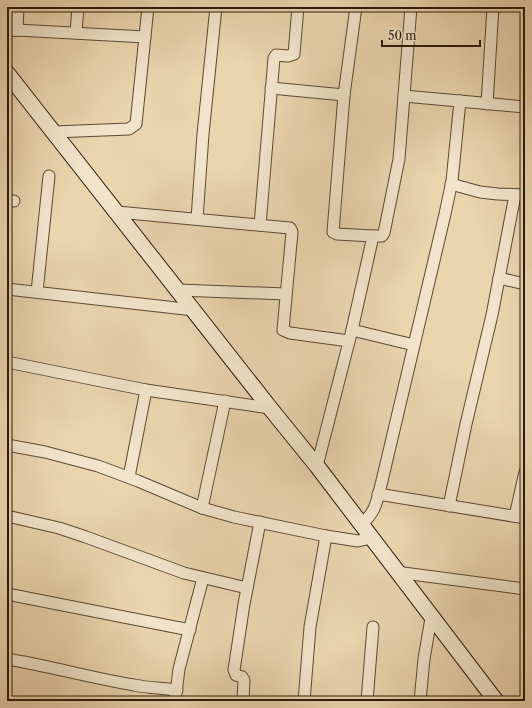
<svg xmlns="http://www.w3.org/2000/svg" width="532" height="708" font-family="'Libre Caslon Text',serif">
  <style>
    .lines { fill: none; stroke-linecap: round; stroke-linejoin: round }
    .street-casing { stroke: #5b4932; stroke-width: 13 }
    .secondary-casing { stroke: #2b1a08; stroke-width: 17 }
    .street { stroke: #f1e4cb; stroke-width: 11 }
    .secondary { stroke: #f1e4cb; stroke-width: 15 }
  </style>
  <rect width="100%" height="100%" fill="#ead5af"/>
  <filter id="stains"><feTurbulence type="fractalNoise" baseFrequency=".005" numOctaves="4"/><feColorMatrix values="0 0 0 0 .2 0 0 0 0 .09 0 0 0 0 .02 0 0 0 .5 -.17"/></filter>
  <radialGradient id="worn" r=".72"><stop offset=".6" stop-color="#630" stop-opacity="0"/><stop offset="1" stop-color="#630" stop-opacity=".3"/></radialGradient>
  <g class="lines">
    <g class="street-casing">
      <g id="street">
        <path d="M17 30 18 7"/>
        <path d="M7 31 17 30 145 37"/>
        <path d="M76 33 78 7"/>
        <path d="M271 88 344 95 333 232 337 234 373 236"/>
        <path d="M344 95 356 7"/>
        <path d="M404 96 525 107"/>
        <path d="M487 104 493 7"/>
        <path d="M53 132 129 129 136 124 148 7"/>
        <path d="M451 184 480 192 498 194 525 195"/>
        <path d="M7 201H14"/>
        <path d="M117 212 290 228 292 232 283 330 290 333 349 341"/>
        <path d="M197 219 203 134 216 7"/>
        <path d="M260 225 274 58 276 55 288 56 294 54 298 7"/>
        <path d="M499 278 525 284"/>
        <path d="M7 289 194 310"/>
        <path d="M178 290 286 294"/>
        <path d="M37 292 49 176"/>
        <path d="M352 330 414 345"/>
        <path d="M7 362 146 390 270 408"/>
        <path d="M7 445 45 452 98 466 138 481 202 508 234 517 326 536 358 541 371 538"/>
        <path d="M317 466 352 330 373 236H382L384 233 399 159 411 7"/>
        <path d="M129 477 146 390"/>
        <path d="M378 494 525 518"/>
        <path d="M449 506 466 424 492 315 515 195"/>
        <path d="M202 508 225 401"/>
        <path d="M7 516 59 528 86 537 184 573 247 588"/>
        <path d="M515 516 525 472"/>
        <path d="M361 525C376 511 376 504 381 485L445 214 452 181 460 101"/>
        <path d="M396 572 525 589"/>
        <path d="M7 594 190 630"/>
        <path d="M7 659C50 666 91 678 134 685 148 688 162 688 177 690"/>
        <path d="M175 701 179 669 203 578"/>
        <path d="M243 701 244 680 242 677 236 675 234 670 244 604 260 522"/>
        <path d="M304 701 310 627 326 536"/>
        <path d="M367 701 373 627"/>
        <path d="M420 701 424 659 431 618"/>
      </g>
    </g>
    <g class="secondary-casing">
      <path id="secondary" d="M7 73 270 408 317 466 496 701"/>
    </g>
    <use href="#street" class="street"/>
    <use href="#secondary" class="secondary"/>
  </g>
  <rect width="532" height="708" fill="none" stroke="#ead5af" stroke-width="24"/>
  <rect x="8" y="8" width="516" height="692" fill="none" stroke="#2b1a08" stroke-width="2"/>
  <rect x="12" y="12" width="508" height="684" fill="none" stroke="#2b1a08"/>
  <path d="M382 40v6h98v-6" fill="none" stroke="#2b1a08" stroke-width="2"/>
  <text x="388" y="40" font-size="12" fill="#2b1a08" stroke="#f1e4cb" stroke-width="3" paint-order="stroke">50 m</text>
  <rect width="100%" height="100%" filter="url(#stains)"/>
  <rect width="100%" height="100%" fill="url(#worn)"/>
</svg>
